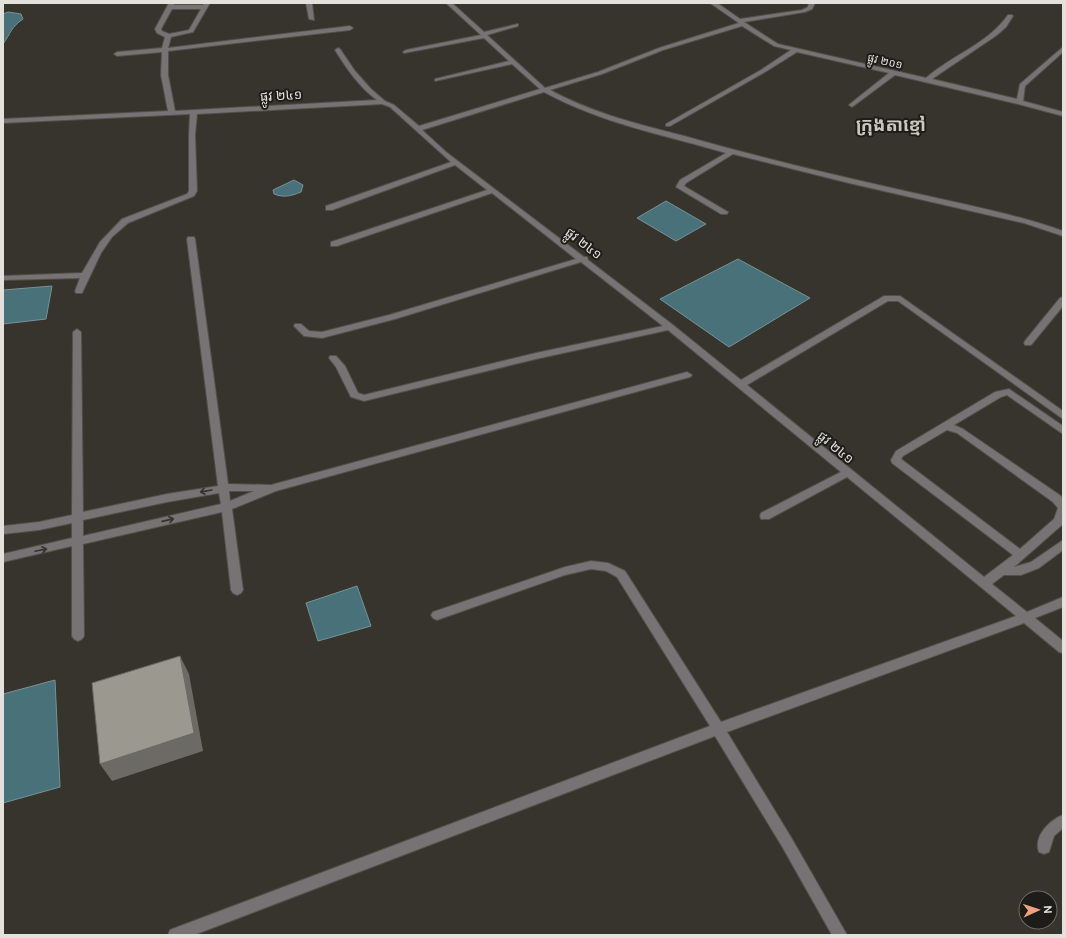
<svg xmlns="http://www.w3.org/2000/svg" width="1066" height="938" font-family="'DM Sans','Noto Sans Khmer',sans-serif">
  <style>
    .water { fill: #487179; stroke: #769397 }
    .lines { fill: none; stroke-linecap: round; stroke-linejoin: round }
    .minor-casing { stroke: #525049; stroke-width: 2 }
    .minor { fill: #777374; fill-rule: evenodd }
    .shaded-wall { fill: #6c6a65 }
    .building { fill: #9b9890; stroke: #6c6a65 }
    .oneway { stroke: #34322f }
    .labels { text-anchor: middle; stroke-width: 4; stroke-linejoin: round; paint-order: stroke }
    .far-street-label { font-size: 11px; fill: #e2e1dc; stroke: #1d1c18 }
    .street-label { font-size: 13px; fill: #e2e1dc; stroke: #1d1c18 }
    .far-town-label { font-size: 18px; font-weight: bold; fill: #cac7be; stroke: #1d1c18 }
  </style>
  <rect width="100%" height="100%" fill="#37342d"/>
  <g class="water">
    <path d="M8 12 21 14 23 19C11 27 11 33 3 44V14Z"/>
    <path d="M294 180 303 185 301 192C291 196 284 198 274 194L273 190Z"/>
    <path d="M666 201 706 224 676 241 637 218Z"/>
    <path d="M738 259 810 298 729 347 660 299Z"/>
    <path d="M52 286 46 319 3 324V290Z"/>
    <path d="M357 586 371 626 318 641 306 603Z"/>
    <path d="M55 680 60 787 3 803V694Z"/>
  </g>
  <g class="lines">
    <g class="minor-casing">
      <g id="minor">
        <path d="M169 3H175L174 5H203L204 3H210L193 32 171 37 168 48 350 26 353 28 350 30 168 51V75L175 111 377 100C359 87 347 69 335 50L338 48 340 49 355 71 371 89 385 101 394 105 419 126 540 89 512 64 435 81V79L509 61 484 38 404 53 403 52 406 50 481 35 446 3H452L484 32 518 24V26L487 35 545 88 598 72 659 48 739 23 710 3H717L740 19 802 10 808 7 809 3H815L812 9 805 12 744 22 778 44 926 78C952 55 988 44 1008 15H1012L1013 16 1006 27 997 35 932 79 1017 99 1020 84 1063 47V52L1025 86 1023 101 1063 112V116L1018 104 895 75 852 107 849 105 850 104 889 73 797 52 765 72 670 126H666V124L761 70 791 50 774 46 742 26 663 50 602 74 550 90C592 113 638 124 684 136 754 156 825 173 896 189 952 202 1009 212 1063 231V236L1024 223 849 183 733 154 686 183 684 186 728 212 727 214H721L676 187 680 180 726 153C665 135 600 123 544 92L422 130 446 152 584 257H587L588 260 673 325 741 380 884 296H900L1063 411V419L898 301H888L747 385 984 577 1013 555 892 463 891 460 896 451 995 392 1009 389 1063 426V434L1007 395 1001 397 954 425 963 429 1061 496 1063 500V524L1014 567 1031 562 1063 540V550L1039 568 1021 575H1004L992 584 1027 612 1063 597V607L1035 618 1063 641V653L1059 652 1024 623 727 732 792 839 847 935H832L783 848 715 736 194 935H168L170 930 175 928 710 726 617 577 606 571 591 569 565 575 437 620 433 618 431 615 433 612 565 567 591 561 608 563 625 571 721 722 1016 616 847 477 769 519H761L760 516 761 513 841 472 668 330 536 359 364 401 351 397 336 367 329 358 330 356H336L345 366 358 393 364 395 536 353 663 326 581 262 395 319 322 338 304 336 294 326 295 324H301L309 331 322 332 389 315 576 259 492 193 337 246H331V242L487 190 455 165 332 210H326V206L451 162 390 107 382 104 197 114 195 135 197 191 194 196 128 223 112 237 101 253 82 293H76L75 291 80 278 3 280V276L82 273 100 242 122 219 187 194 189 191V135L190 114 3 123V119L168 111 161 75 162 52 117 56 114 54 117 52 162 48 165 37 157 33 155 29ZM172 9H201L189 30 169 34 162 31 161 29ZM947 430 957 433 1053 502 1058 508 1054 519 1020 549 901 459 903 456Z"/>
        <path d="M306 3H312L314 20 309 19Z"/>
        <path d="M188 237H194L195 239 228 484 271 485 687 372 692 375 690 377 276 491 232 509 243 590 241 593 237 595 233 593 231 590 222 512 83 544 84 636 82 639 78 641 74 639 72 636V546L3 562V554L72 538V523L39 530 3 534V526L39 522 72 515 73 332 77 329 81 332 83 512 167 494 218 486 187 239ZM229 491H254L230 501ZM219 493 221 504 83 536V520L167 502Z"/>
        <path d="M1063 297V306L1031 345H1025L1024 343 1025 341 1060 298Z"/>
        <path d="M1063 815V828L1054 836 1049 852 1044 854 1039 852C1033 836 1050 820 1063 815Z"/>
      </g>
    </g>
    <use href="#minor" class="minor"/>
  </g>
  <path class="shaded-wall" d="M180 656 189 674 203 751 112 781 100 764Z"/>
  <path class="building" d="M180 656 194 733 100 764 92 683Z"/>
  <defs><path id="oneway-shaft" d="M-6 0H5M1.5-3L5.5 0L1.5 3" fill="none" stroke-width="1.6" stroke-linecap="round" stroke-linejoin="round"/></defs>
  <g class="oneway">
    <use href="#oneway-shaft" transform="translate(206 491) rotate(170)"/>
    <use href="#oneway-shaft" transform="translate(168 520) rotate(-13)"/>
    <use href="#oneway-shaft" transform="translate(41 550) rotate(-12)"/>
  </g>
  <g class="labels">
    <g class="far-street-label">
      <text transform="translate(885 61) rotate(13)" y="4">ផ្លូវ ២០១</text>
    </g>
    <g class="street-label">
      <text transform="translate(281 95) rotate(-3)" y="5">ផ្លូវ ២៤១</text>
      <text transform="translate(584 243) rotate(38)" y="5">ផ្លូវ ២៤១</text>
      <text transform="translate(836 447) rotate(40)" y="5">ផ្លូវ ២៤១</text>
    </g>
    <g class="far-town-label">
      <text x="891" y="131">ក្រុងតាខ្មៅ</text>
    </g>
  </g>
  <rect width="1066" height="938" fill="none" stroke="#e2e1dc" stroke-width="8"/>
  <g transform="translate(1038 910) rotate(87)"><circle r="19" fill="#1d1c18" stroke="#6c6b66"/>
  <path d="M0-3L7 15L0 10L-7 15Z" fill="#f1a17d"/>
  <text y="-6" font-size="11" font-weight="bold" text-anchor="middle" fill="#e2e1dc">N</text>
  </g>
</svg>
